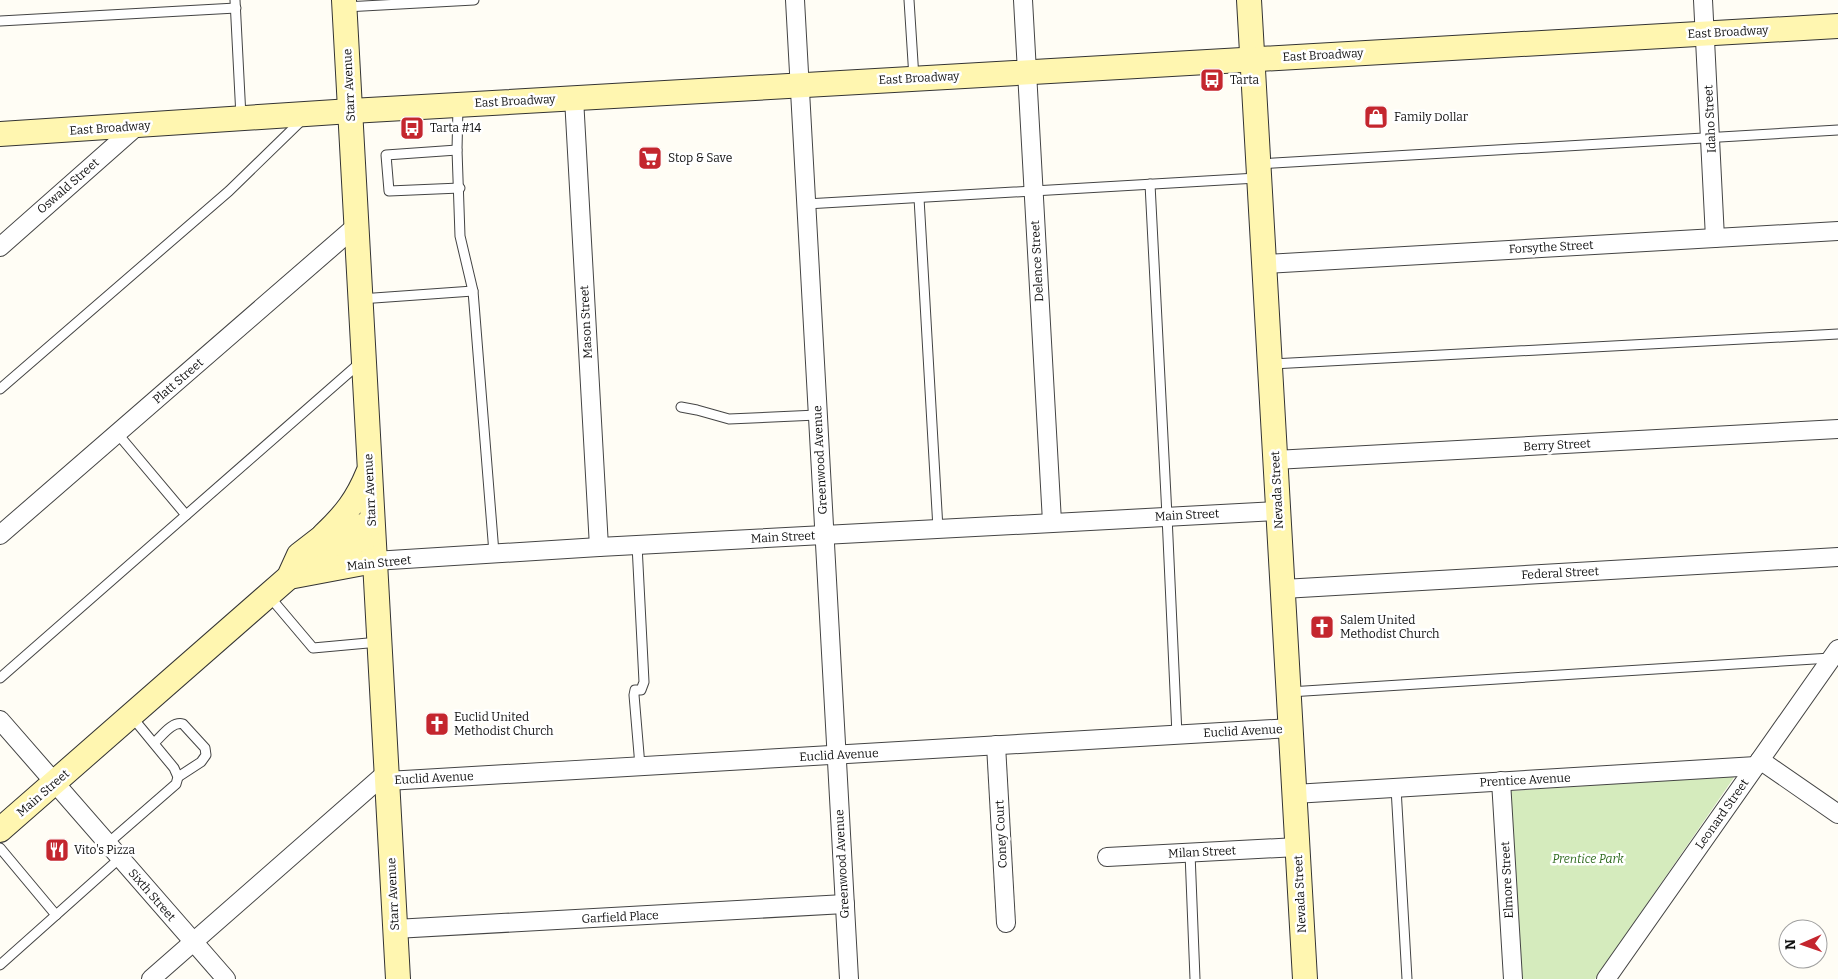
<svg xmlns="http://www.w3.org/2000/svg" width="1838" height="979" font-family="Bitter,serif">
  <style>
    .green { fill: #d5ebbd }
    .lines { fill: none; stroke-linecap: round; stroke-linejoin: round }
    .lane-casing { stroke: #444; stroke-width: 11 }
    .street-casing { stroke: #444; stroke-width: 20 }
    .secondary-casing { stroke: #333; stroke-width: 26 }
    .lane { stroke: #fff; stroke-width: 9 }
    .street { stroke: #fff; stroke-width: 18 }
    .secondary { stroke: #fff6b0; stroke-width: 24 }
    .labels { text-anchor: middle; stroke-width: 5; stroke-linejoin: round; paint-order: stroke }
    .street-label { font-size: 12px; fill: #111; stroke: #fff }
    .poi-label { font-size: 12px; fill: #111; stroke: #fff; text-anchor: start }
    .park-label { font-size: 12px; font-style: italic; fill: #2f6b1f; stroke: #fff }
  </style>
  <rect width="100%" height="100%" fill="#fffdf5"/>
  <path class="green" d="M1735 776 1595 979H1520L1510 791Z"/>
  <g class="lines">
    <g class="lane-casing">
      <g id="lane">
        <path d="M235 0 241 117"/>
        <path d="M909 0 914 78"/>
        <path d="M345 7 474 0"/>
        <path d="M0 21 236 8"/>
        <path d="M458 106 457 150 460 236 473 291 494 553"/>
        <path d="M457 150 386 155 389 191 460 188"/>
        <path d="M1259 164 1838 130"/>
        <path d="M1150 184 1167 516 1177 735"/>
        <path d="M919 198 938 529"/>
        <path d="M806 204 1257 178"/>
        <path d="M360 299 473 291"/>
        <path d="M1272 364 1838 334"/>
        <path d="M0 389 229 191 302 120"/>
        <path d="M681 407 697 410 729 419 817 415"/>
        <path d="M117 433 186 515"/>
        <path d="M637 545 644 682 641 690H635L634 695 640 766"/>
        <path d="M269 596 313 648 379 642"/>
        <path d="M0 678 361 362"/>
        <path d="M1289 692 1831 658"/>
        <path d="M154 743C162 736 172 721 183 724L205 748 206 755 201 762 178 777"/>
        <path d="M1396 788 1407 979"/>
        <path d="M107 844 176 784 178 777 174 768 132 717"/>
        <path d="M0 848 56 915"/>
        <path d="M1190 853 1195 979"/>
        <path d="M0 965 120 858"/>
      </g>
    </g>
    <g class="street-casing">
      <g id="street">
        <path d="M795 0 849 979"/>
        <path d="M1023 0 1052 522"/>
        <path d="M1703 0 1715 238"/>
        <path d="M574 98 599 547"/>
        <path d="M0 247 137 126"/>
        <path d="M1264 264 1838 231"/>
        <path d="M1275 460 1838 429"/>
        <path d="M0 535 356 226"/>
        <path d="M374 561 599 547 1278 511"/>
        <path d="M1283 589 1838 557"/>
        <path d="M0 720 226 979"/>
        <path d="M996 745 1006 923"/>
        <path d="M1760 760 1838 814"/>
        <path d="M387 781 1291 728"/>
        <path d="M1501 781 1513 979"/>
        <path d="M1294 794 1756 766"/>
        <path d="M1107 857 1297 847"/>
        <path d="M395 929 845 904"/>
        <path d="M151 979 386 773"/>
        <path d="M1606 979 1838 649"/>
      </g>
    </g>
    <g class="secondary-casing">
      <g id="secondary">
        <path d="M344 0 398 979"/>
        <path d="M1249 0 1305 979"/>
        <path d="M0 134 351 111 1838 26"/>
        <path d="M324 535C345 515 357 500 368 473"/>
        <path d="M312 566 328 555 373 533"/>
        <path d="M289 577 374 561"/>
        <path d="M0 830 289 577 299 555 321 538 337 531 353 529 372 523"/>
      </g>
    </g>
    <use href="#lane" class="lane"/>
    <use href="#street" class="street"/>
    <use href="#secondary" class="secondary"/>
  </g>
  <defs>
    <g id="bus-square" transform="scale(1.25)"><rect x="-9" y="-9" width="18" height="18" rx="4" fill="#c4262e" stroke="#fff"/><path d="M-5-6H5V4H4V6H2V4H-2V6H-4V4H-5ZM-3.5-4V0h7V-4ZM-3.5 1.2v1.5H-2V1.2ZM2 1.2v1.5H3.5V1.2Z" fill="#fff"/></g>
    <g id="shop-square" transform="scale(1.25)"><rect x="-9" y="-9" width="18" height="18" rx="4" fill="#c4262e" stroke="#fff"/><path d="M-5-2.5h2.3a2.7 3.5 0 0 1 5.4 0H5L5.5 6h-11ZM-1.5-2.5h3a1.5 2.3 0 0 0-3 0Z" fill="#fff"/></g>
    <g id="supermarket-square" transform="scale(1.25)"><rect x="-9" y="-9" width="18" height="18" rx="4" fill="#c4262e" stroke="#fff"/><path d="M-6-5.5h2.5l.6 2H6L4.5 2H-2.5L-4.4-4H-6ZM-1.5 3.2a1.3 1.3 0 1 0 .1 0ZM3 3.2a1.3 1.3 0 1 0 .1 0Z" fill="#fff"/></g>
    <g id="church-square" transform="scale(1.25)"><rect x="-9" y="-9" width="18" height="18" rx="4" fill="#c4262e" stroke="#fff"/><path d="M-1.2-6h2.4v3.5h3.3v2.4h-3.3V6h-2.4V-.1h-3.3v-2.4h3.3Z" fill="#fff"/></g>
    <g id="restaurant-square" transform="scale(1.25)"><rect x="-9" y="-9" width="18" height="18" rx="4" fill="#c4262e" stroke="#fff"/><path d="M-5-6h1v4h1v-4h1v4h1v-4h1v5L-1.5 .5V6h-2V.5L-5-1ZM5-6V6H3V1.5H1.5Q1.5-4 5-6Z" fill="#fff"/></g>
  </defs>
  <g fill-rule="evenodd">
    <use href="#bus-square" x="1212" y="80"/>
    <use href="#shop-square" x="1376" y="117"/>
    <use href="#bus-square" x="412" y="128"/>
    <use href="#supermarket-square" x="650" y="158"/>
    <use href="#church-square" x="1322" y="627"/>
    <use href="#church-square" x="437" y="724"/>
    <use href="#restaurant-square" x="57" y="850"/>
  </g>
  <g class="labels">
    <g class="street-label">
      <text transform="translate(1728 32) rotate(-3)" y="4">East Broadway</text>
      <text transform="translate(1323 55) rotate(-3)" y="4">East Broadway</text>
      <text transform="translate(919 78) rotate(-3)" y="4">East Broadway</text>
      <text transform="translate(349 85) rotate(-93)" y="4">Starr Avenue</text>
      <text transform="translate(515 101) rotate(-3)" y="4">East Broadway</text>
      <text transform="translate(1710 119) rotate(-93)" y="4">Idaho Street</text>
      <text transform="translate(110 128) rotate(-4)" y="4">East Broadway</text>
      <text transform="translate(68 186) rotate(-41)" y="4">Oswald Street</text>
      <text transform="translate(1551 247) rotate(-3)" y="4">Forsythe Street</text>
      <text transform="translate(1037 261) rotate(-93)" y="4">Delence Street</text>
      <text transform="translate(586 322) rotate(-93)" y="4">Mason Street</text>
      <text transform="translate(178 381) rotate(-41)" y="4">Platt Street</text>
      <text transform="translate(1557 445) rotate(-3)" y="4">Berry Street</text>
      <text transform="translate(820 460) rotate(-93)" y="4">Greenwood Avenue</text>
      <text transform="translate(370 490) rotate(-93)" y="4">Starr Avenue</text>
      <text transform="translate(1277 490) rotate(-93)" y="4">Nevada Street</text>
      <text transform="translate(1187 515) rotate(-3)" y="4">Main Street</text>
      <text transform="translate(783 537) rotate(-3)" y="4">Main Street</text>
      <text transform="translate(379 563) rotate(-6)" y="4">Main Street</text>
      <text transform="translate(1560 573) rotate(-3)" y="4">Federal Street</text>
      <text transform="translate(1243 731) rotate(-3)" y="4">Euclid Avenue</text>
      <text transform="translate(839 755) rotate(-3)" y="4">Euclid Avenue</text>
      <text transform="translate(434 778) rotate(-3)" y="4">Euclid Avenue</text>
      <text transform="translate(1525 780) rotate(-3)" y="4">Prentice Avenue</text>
      <text transform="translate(43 793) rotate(-41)" y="4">Main Street</text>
      <text transform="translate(1722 814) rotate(-55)" y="4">Leonard Street</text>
      <text transform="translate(1001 834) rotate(-93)" y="4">Coney Court</text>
      <text transform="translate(1202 852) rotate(-3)" y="4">Milan Street</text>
      <text transform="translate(842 864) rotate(-93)" y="4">Greenwood Avenue</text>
      <text transform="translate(1507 880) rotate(-93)" y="4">Elmore Street</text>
      <text transform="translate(393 894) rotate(-93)" y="4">Starr Avenue</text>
      <text transform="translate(1300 894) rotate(-93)" y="4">Nevada Street</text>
      <text transform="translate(152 895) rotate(49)" y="4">Sixth Street</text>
      <text transform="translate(620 917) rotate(-3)" y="4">Garfield Place</text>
    </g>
    <g class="poi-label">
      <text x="1230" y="84">Tarta</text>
      <text x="1394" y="121">Family Dollar</text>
      <text x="430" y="132">Tarta #14</text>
      <text x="668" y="162">Stop &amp; Save</text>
      <text x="1340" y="624">Salem United<tspan x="1340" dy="14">Methodist Church</tspan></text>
      <text x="454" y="721">Euclid United<tspan x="454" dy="14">Methodist Church</tspan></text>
      <text x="74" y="854">Vito's Pizza</text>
    </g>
    <g class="park-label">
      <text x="1588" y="863">Prentice Park</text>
    </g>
  </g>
  <g transform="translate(1803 944) rotate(268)"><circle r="24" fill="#ffffff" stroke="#a0a0a0"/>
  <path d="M0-4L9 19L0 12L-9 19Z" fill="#c4262e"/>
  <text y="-8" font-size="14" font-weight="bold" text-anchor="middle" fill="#111111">N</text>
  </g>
</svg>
